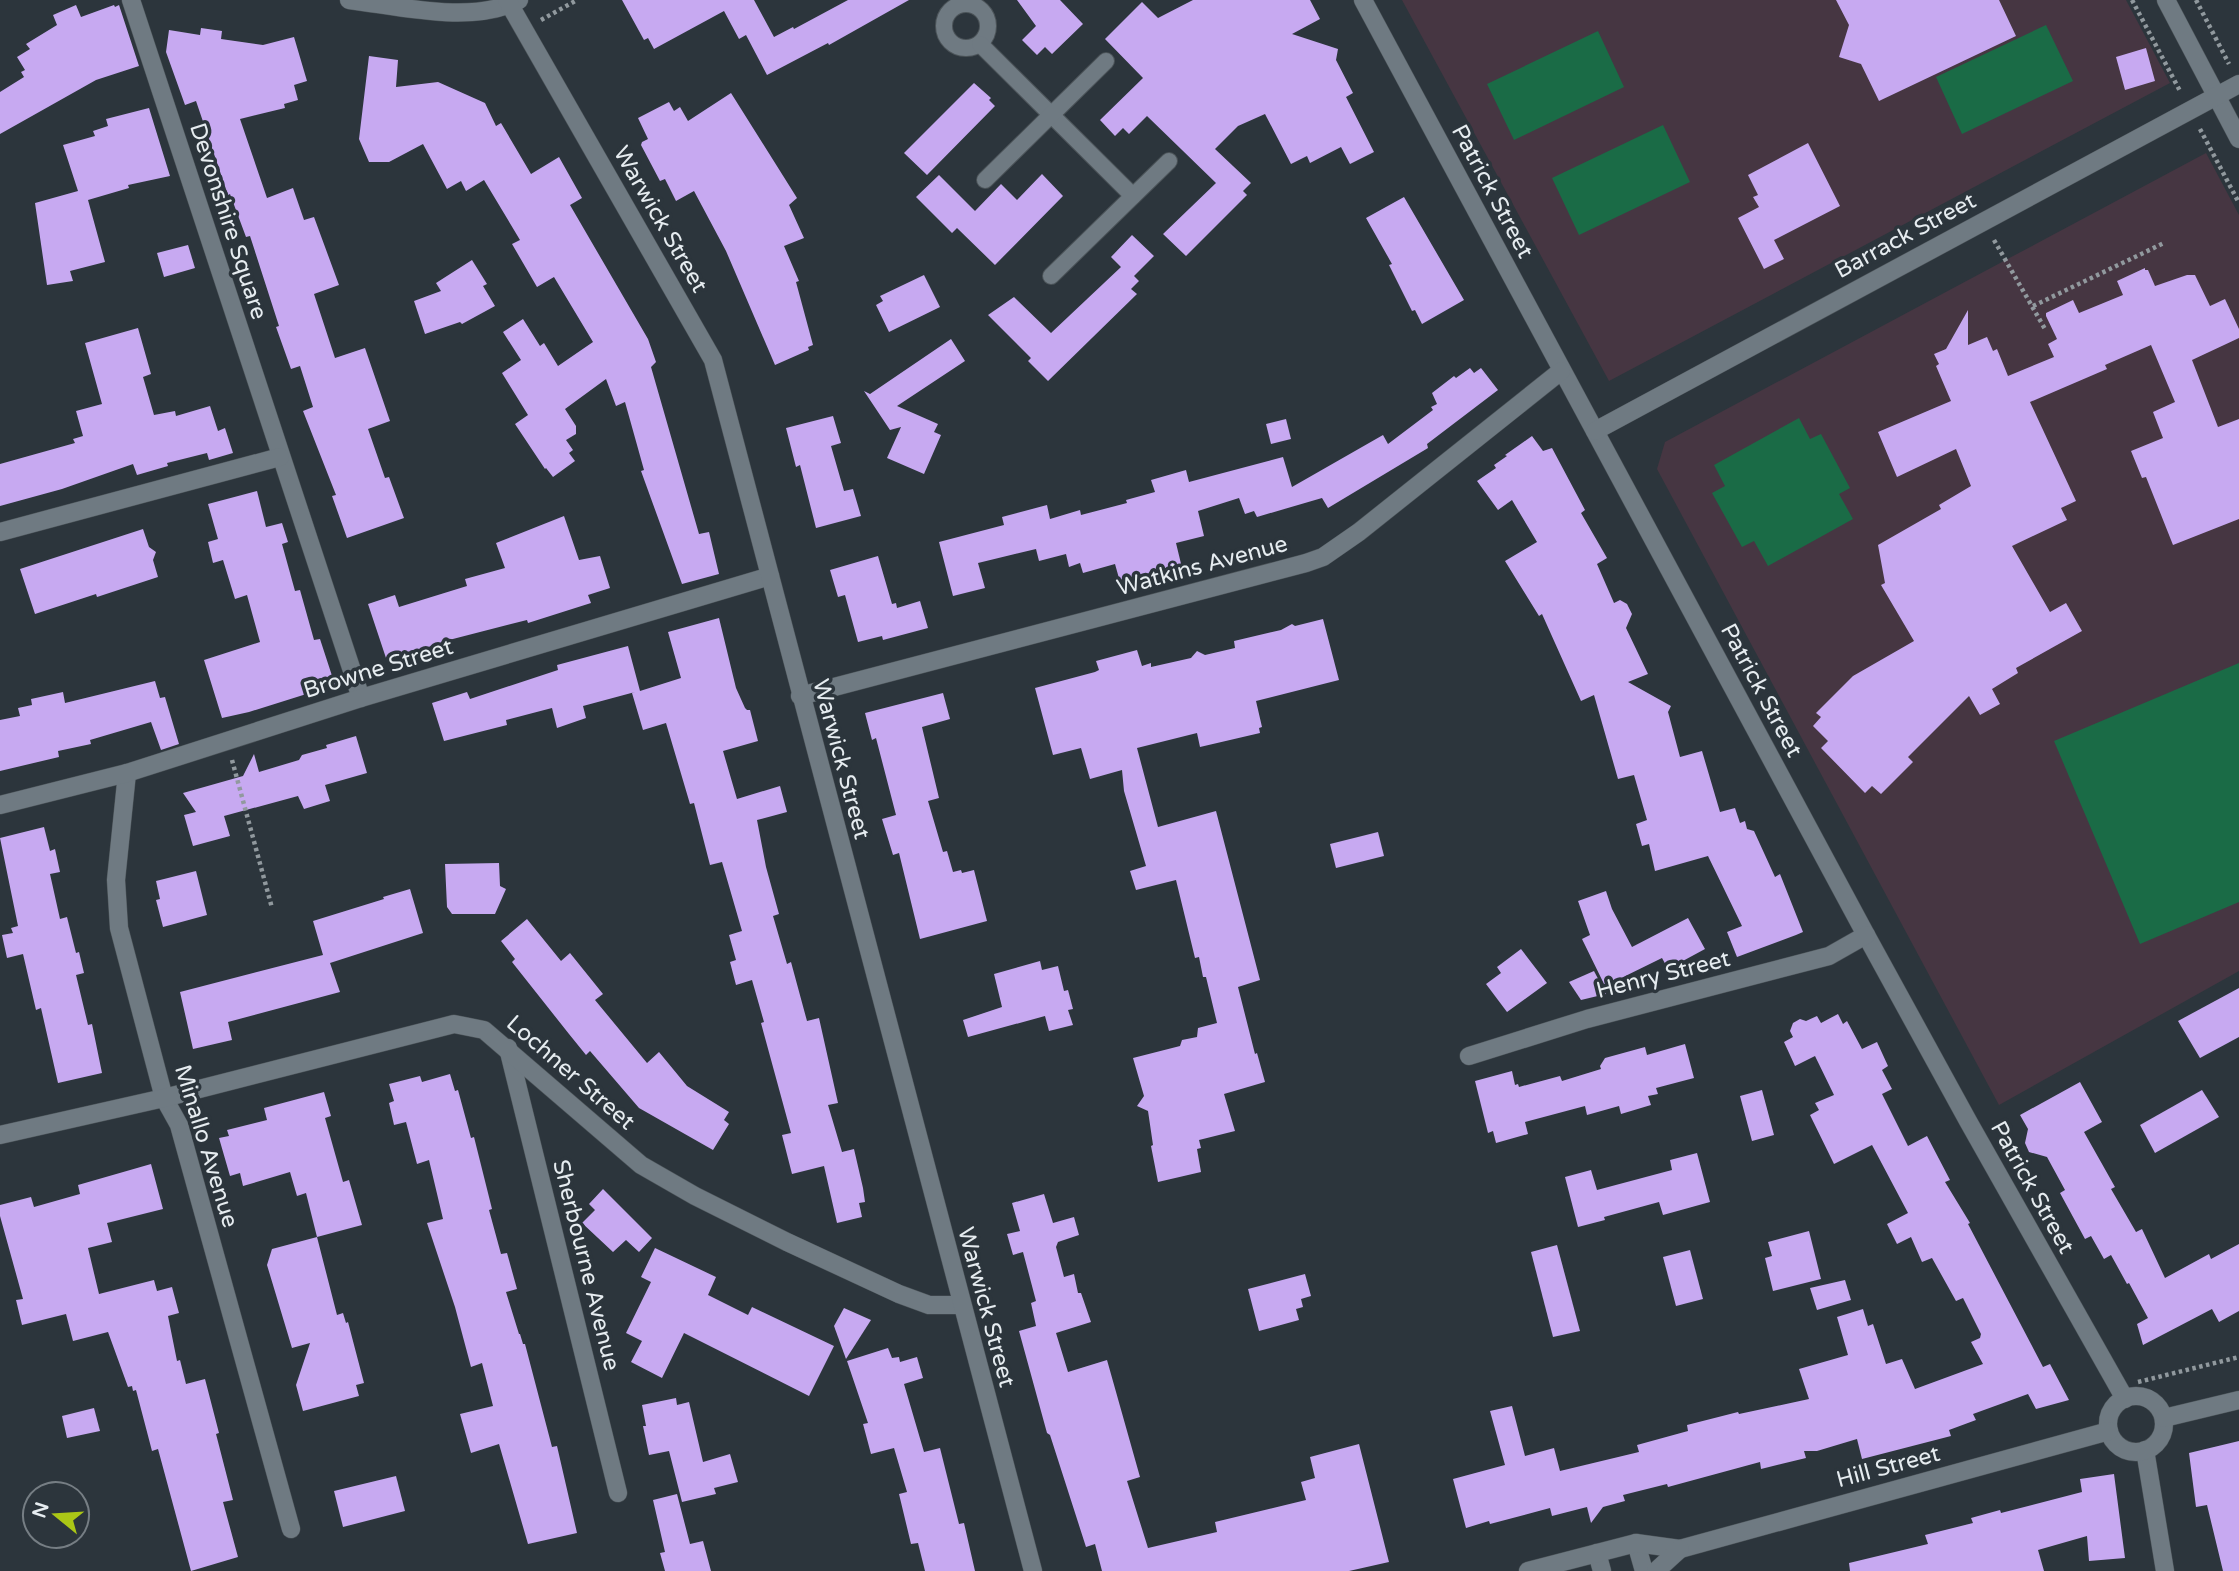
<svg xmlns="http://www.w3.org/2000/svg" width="2239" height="1571" font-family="'Varela Round',sans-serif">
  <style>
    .education { fill: #463642 }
    .green { fill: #1a6b46 }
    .building { fill: #c7a9f1 }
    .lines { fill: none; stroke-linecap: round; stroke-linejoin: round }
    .lane-casing { stroke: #4b5358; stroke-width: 18 }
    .street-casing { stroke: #4b5358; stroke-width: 19 }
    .secondary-casing { stroke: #4b5358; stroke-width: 19 }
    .path { stroke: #91999e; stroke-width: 4.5; stroke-dasharray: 3.5 3.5; stroke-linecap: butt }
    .lane { stroke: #6f7a82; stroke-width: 16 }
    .street { stroke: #6f7a82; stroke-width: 18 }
    .secondary { stroke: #6f7a82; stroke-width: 18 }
    .labels { text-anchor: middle; stroke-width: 7; stroke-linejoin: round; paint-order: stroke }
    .street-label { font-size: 23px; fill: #e6ecf0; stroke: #2c353c }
  </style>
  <rect width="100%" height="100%" fill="#2c353c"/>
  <g class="education">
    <path d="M1402 0H2126L2170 83 1609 381Z"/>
    <path d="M2206 153 2239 215V971L1999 1105 1657 469 1665 442Z"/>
  </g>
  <g class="green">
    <path d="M2046 25 2073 81 1962 134 1936 77Z"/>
    <path d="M1598 31 1624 87 1514 140 1487 84Z"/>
    <path d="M1663 125 1690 182 1579 235 1552 178Z"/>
    <path d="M1799 418 1810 439 1821 434 1850 488 1839 494 1853 519 1768 566 1754 541 1742 547 1712 493 1725 486 1714 465Z"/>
    <path d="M2239 663V902L2140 944 2054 741Z"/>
  </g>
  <g class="building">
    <path d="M622 0H754L774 37 793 27 794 29 848 0H909L829 45 828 43 767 75 746 35 739 39 724 11 654 49 648 38 644 40Z"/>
    <path d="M1017 0H1060L1083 24 1052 54 1045 47 1037 55 1022 40 1036 26Z"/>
    <path d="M1193 0H1310L1320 19 1292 34 1338 49 1336 60 1353 93 1346 97 1374 152 1350 164 1341 147 1310 163 1307 156 1291 164 1265 114 1238 126 1215 149 1251 183 1243 191 1247 195 1186 256 1163 234 1216 183 1147 116 1129 134 1123 128 1115 136 1100 120 1143 78 1105 39 1142 2 1158 18Z"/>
    <path d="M1836 0H1999L2016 36 1879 101 1861 64 1839 57 1849 25Z"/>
    <path d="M76 5 81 17 114 5 115 7 119 5 139 66 96 80 0 134V92L24 77 21 72 25 70 17 57 30 49 26 44 57 25 53 15Z"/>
    <path d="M201 28 222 31 221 39 263 45 294 37 307 81 294 85 298 100 284 104 285 108 240 119 267 198 293 188 304 220 314 217 339 285 314 294 335 358 365 348 390 421 368 429 385 478 389 477 404 518 347 538 332 496 336 495 303 411 313 407 300 366 291 369 276 327 279 326 250 236 246 237 230 194 228 195 196 101 185 105 166 52 169 30 200 35Z"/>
    <path d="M2146 48 2155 81 2125 90 2116 57Z"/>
    <path d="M369 56 398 60 396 87 438 82 485 103 496 126 501 123 531 174 559 157 582 198 570 205 648 339 656 362 651 367 699 534 709 532 719 574 682 584 641 471 644 470 625 402 616 406 606 379 565 409 576 426V434L566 440 573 450 569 453 575 461 553 477 546 468 545 469 515 424 528 415 502 373 521 360 503 332 523 319 540 346 544 343 558 366 593 342 554 277 537 287 512 244 520 240 484 180 466 191 461 181 447 189 423 144 389 162H369L359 139Z"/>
    <path d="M974 83 991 98 989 100 995 106 927 175 904 153Z"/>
    <path d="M731 93 797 198 789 205 804 238 784 246 799 281 796 282 813 345 808 347 809 350 775 365 726 251 694 191 676 201 665 179 660 181 641 145 642 142 648 139 638 118 669 102 674 111 680 107 688 121Z"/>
    <path d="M149 108 170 176 128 185 129 188 88 200 105 262 70 271 73 281 47 285 35 203 78 191 63 145 95 136 93 131 108 126 106 119Z"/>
    <path d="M1808 143 1840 206 1774 240 1784 259 1764 269 1738 218 1759 207 1753 197 1758 195 1748 175Z"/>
    <path d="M1042 174 1063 196 995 265 957 228 952 233 916 197 939 175 975 211 1001 184 1017 200Z"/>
    <path d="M1404 197 1464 300 1422 324 1415 310 1412 311 1389 265 1392 264 1366 218Z"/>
    <path d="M1132 235 1154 256 1134 276 1139 281 1131 289 1137 294 1048 381 1028 361 1031 358 988 315 1014 297 1051 333 1121 267 1111 257Z"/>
    <path d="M188 245 195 268 164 277 157 253Z"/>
    <path d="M472 260 487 284 483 286 495 306 462 324 460 322 425 334 414 301 441 291 436 283Z"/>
    <path d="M2145 268V270H2148L2155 286 2187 275H2195L2210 306 2225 299 2239 329V338L2192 360 2218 427 2239 419V519L2173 545 2146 477 2142 478 2131 451 2163 438 2153 412 2175 402 2151 345 2105 365 2107 369 2030 402 2076 501 2061 508 2067 520 2012 546 2050 612 2066 603 2082 631 2016 668 2018 673 1992 689 2000 704 1980 715 1969 696 1908 757 1913 762 1881 794 1872 786 1865 793 1821 748 1828 741 1813 726 1821 717 1816 713 1853 676 1914 641 1881 585 1885 583 1878 545 1941 509 1939 505 1971 486 1956 449 1897 477 1878 432 1951 401 1936 366 1939 364 1934 354 1946 349 1968 310V345L1987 337 1993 351 1997 349 2008 376 2054 357 2048 344 2057 339 2046 316V313L2073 300 2079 313 2123 295 2117 281Z"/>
    <path d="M924 275 940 307 889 332 876 305 883 301 880 296Z"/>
    <path d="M138 328 151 374 143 377 154 415 175 411 176 416 210 406 218 431 225 428 233 453 209 460 207 453 167 463 168 466 137 475 133 464 62 489 0 506V464L75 443 73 439 83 436 76 411 102 404 85 343Z"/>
    <path d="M951 339 965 361 897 406 938 424 934 432 941 435 924 474 887 458 901 427 890 430 864 391 870 394Z"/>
    <path d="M1470 368 1474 373 1481 368 1498 390 1427 444 1428 448 1328 508 1322 498 1257 517 1254 511 1245 514 1239 498 1198 511 1204 536 1176 543 1183 572 1122 589 1115 564 1083 573 1080 563 1069 567 1066 554 1039 561 1036 549 978 563 985 588 953 596 939 542 1004 525 1002 517 1047 505 1050 519 1080 510 1081 515 1127 503 1126 500 1155 492 1151 480 1186 470 1189 482 1283 457 1292 487 1383 435 1388 444 1433 410 1431 407 1437 404 1432 393 1454 376 1456 378Z"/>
    <path d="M833 416 841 443 831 446 844 491 853 489 861 516 816 528 800 465 796 467 786 428Z"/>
    <path d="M1286 419 1291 439 1271 444 1266 424Z"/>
    <path d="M1532 436 1543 451 1552 448 1585 510 1581 513 1607 558 1597 564 1614 603 1620 600 1627 604 1632 614 1626 628 1648 674 1628 682 1671 706 1668 712 1680 757 1702 751 1720 812 1735 808 1740 823 1745 821 1747 829 1754 831 1775 877 1780 874 1803 932 1796 935 1737 957 1727 932 1742 926 1708 856 1655 871 1649 844 1642 846 1636 824 1647 820 1634 775 1618 779 1594 695 1581 701 1542 614 1539 616 1505 561 1537 542 1512 500 1498 510 1477 481 1496 468 1494 465 1507 456 1505 455Z"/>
    <path d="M257 491 266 527 282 523 288 542 282 544 295 591 300 590 314 640 320 639 335 685 249 712 222 718 204 660 260 642 247 595 235 599 223 560 213 563 208 542 218 539 208 504Z"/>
    <path d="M564 516 579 560 600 556 610 588 588 595 591 603 528 623 527 620 449 640 387 661 368 604 395 595 399 607 467 586 465 579 505 568 496 543Z"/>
    <path d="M143 529 149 547 156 552 153 560 158 577 97 597 96 594 35 614 20 569Z"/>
    <path d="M878 556 892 604 896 603 897 608 920 601 928 628 883 640 882 636 858 642 845 595 838 597 830 570Z"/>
    <path d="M719 618 736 688 745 708 747 710H750L758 741 723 751 737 799 780 786 787 812 757 820 766 867 779 914 773 916 787 964 791 962 807 1021 819 1018 838 1103 828 1105 842 1152 854 1149 863 1188 865 1202 859 1203 862 1217 837 1223 824 1166 792 1174 782 1135 791 1133 761 1023 764 1022 752 980 736 985 730 962 736 960 729 935 742 931 722 862 710 865 694 803 690 804 666 723 643 730 632 693 635 692 583 706 586 718 557 728 552 708 506 720 507 725 444 741 432 703 467 692 470 699 558 670 557 665 628 646 640 691 681 678 668 632Z"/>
    <path d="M1323 619 1339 680 1256 701 1262 727 1259 728 1260 733 1200 747 1197 733 1137 748 1158 827 1216 811 1260 980 1238 987 1255 1054 1257 1053 1265 1082 1224 1094 1235 1131 1199 1140 1201 1148 1197 1149 1201 1172 1158 1182 1151 1146 1153 1145 1148 1111 1137 1106 1144 1096 1133 1058 1180 1046 1182 1040 1197 1037 1198 1028 1217 1023 1206 977H1203L1199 957 1195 958 1176 880 1136 890 1130 871 1146 866 1124 791 1122 770 1090 779 1081 748 1053 755 1035 688 1095 672 1099 670 1096 661 1137 650 1142 666 1151 663V667L1191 658 1197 651 1205 655 1235 648 1234 641 1281 630 1292 624 1295 626Z"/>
    <path d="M155 681 160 698 165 697 179 744 161 750 151 722 90 740 91 744 58 751 59 757 0 771V720L20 716 18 708 32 705 31 699 63 692 65 703Z"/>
    <path d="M943 693 950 719 922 727 939 798 928 801 943 852 947 851 953 872 961 870 962 873 974 870 987 921 920 939 899 853 893 855 882 819 896 815 876 738 872 740 865 713Z"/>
    <path d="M356 736 367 773 325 785 330 801 304 809 298 796 224 816 230 836 193 846 184 815 196 812 183 793 243 776 254 754 259 772 299 760 302 755 327 748 326 745Z"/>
    <path d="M44 827 50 851 55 849 60 872 50 874 60 919 67 917 76 953 79 952 84 973 76 975 88 1025 92 1024 102 1073 58 1083 41 1008 36 1010 23 954 7 958 2 935 13 933 11 928 18 926 0 838Z"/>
    <path d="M1378 832 1384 856 1336 868 1330 844Z"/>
    <path d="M499 863 500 886 506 889 495 914H452L447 907 445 864Z"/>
    <path d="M196 871 207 915 163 927 156 900 160 899 156 881Z"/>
    <path d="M410 889 423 933 330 963 340 992 228 1022 232 1040 193 1049 180 992 323 955 313 921 384 899 383 897Z"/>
    <path d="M1606 891 1612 909 1632 947 1688 918 1705 949 1668 969 1662 958 1605 986 1582 939 1590 935 1578 901Z"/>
    <path d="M527 919 561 961 570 953 603 994 595 1000 647 1063 659 1052 687 1086 729 1112 724 1120 729 1124 713 1150 639 1108 590 1051 586 1055 569 1034 512 962 515 959 501 941Z"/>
    <path d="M1521 949 1547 983 1507 1012 1486 984 1501 973 1497 967Z"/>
    <path d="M1040 961 1042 970 1058 966 1064 991 1068 990 1073 1009 1068 1010 1073 1025 1049 1031 1045 1016 968 1037 963 1020 1002 1007 994 974Z"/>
    <path d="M1594 971 1606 994 1581 1000 1569 982Z"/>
    <path d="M2239 988V1037L2200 1058 2178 1021Z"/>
    <path d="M1838 1014 1843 1024 1847 1021 1862 1049 1877 1042 1888 1066 1882 1070 1892 1089 1882 1094 1908 1146 1927 1136 1950 1180 1945 1182 1970 1223 1968 1224 2043 1367 2050 1364 2069 1400 2036 1409 2028 1394 1973 1414 1976 1420 1949 1430 1951 1436 1862 1459 1857 1439 1817 1451H1804L1806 1458 1761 1469 1760 1462 1668 1487 1667 1484 1623 1495 1625 1501 1603 1507 1591 1523 1587 1507 1552 1516 1550 1508 1490 1524 1489 1521 1466 1528 1453 1479 1505 1465 1490 1411 1512 1406 1525 1456 1554 1448 1560 1471 1639 1452 1637 1445 1688 1431 1687 1425 1738 1412 1739 1414 1809 1399 1799 1369 1848 1355 1837 1317 1863 1309 1868 1326 1873 1324 1886 1364 1902 1359 1915 1389 1983 1364 1971 1342 1980 1338 1981 1334 1963 1298 1956 1301 1932 1258 1922 1262 1911 1237 1897 1244 1887 1224 1908 1213 1872 1145 1834 1164 1810 1115 1819 1110 1815 1103 1834 1095 1815 1056 1795 1066 1784 1042 1793 1037 1790 1031 1793 1023 1800 1019 1806 1021 1817 1016 1821 1023Z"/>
    <path d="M1685 1044 1694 1078 1656 1088 1658 1094 1648 1096 1651 1105 1621 1114 1619 1106 1587 1115 1585 1106 1525 1122 1528 1134 1496 1143 1493 1131 1488 1133 1475 1081 1512 1071 1515 1085 1518 1084 1519 1087 1560 1076 1562 1081 1601 1069 1600 1066 1605 1058 1645 1047 1647 1055Z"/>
    <path d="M450 1074 455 1091 458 1090 471 1138 474 1137 492 1209 489 1210 501 1254 507 1253 517 1289 506 1292 519 1334H520L523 1344H525L552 1447 557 1446 577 1533 528 1544 499 1444 471 1453 460 1414 493 1406 482 1363 471 1367 455 1307 427 1223 443 1219 429 1160 417 1164 406 1122 394 1125 389 1103 394 1101 389 1084 420 1076 422 1082Z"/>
    <path d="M2080 1082 2102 1122 2084 1132 2115 1187 2111 1189 2136 1232 2142 1229 2165 1278 2209 1254 2211 1259 2239 1244V1311L2219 1322 2212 1309 2143 1345 2137 1324 2148 1318 2129 1283 2127 1284 2111 1255 2104 1259 2091 1236 2085 1239 2060 1193 2065 1190 2047 1157 2029 1152 2025 1143 2028 1129 2020 1115Z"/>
    <path d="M1762 1090 1774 1135 1752 1141 1740 1096Z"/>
    <path d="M2202 1090 2219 1117 2155 1153 2140 1125Z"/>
    <path d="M324 1092 331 1116 325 1118 343 1182 349 1180 362 1225 317 1237 306 1193 297 1196 290 1172 243 1186 240 1173 230 1176 219 1138 229 1136 227 1130 267 1120 264 1108Z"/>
    <path d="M1697 1153 1710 1202 1663 1215 1659 1202 1604 1217 1605 1220 1578 1227 1565 1177 1591 1170 1597 1190 1672 1170 1670 1160Z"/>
    <path d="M151 1164 163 1209 107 1223 112 1242 88 1248 99 1294 154 1280 157 1291 172 1287 179 1313 168 1316 177 1361 180 1360 186 1384 205 1379 219 1433 216 1434 233 1500 223 1502 238 1557 191 1571 158 1449 152 1451 136 1390 133 1391 132 1386 128 1387 108 1332 73 1341 66 1314 22 1325 16 1300 23 1299 0 1216V1205L31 1197 34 1207 80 1194 78 1185Z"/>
    <path d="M603 1189 652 1238 639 1252 626 1240 613 1252 582 1223 595 1210 589 1204Z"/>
    <path d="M1044 1194 1053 1223 1074 1217 1079 1235 1058 1242 1056 1247 1064 1277 1074 1274 1078 1293H1081L1091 1322 1056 1333 1068 1372 1107 1360 1140 1477 1127 1481 1148 1548 1217 1532 1215 1522 1306 1500 1301 1482 1315 1478 1310 1457 1359 1444 1389 1562 1349 1571H1102L1095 1544 1086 1547 1050 1435 1047 1433 1019 1331 1036 1326 1031 1303 1036 1301 1023 1252 1013 1255 1007 1234 1020 1231 1012 1203Z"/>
    <path d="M1809 1231 1821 1279 1773 1291 1765 1258 1772 1256 1768 1242Z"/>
    <path d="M317 1237 337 1315 343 1313 346 1323 348 1322 364 1383 356 1385 359 1396 303 1411 296 1385 310 1343 292 1348 267 1265 272 1249Z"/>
    <path d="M1557 1245 1580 1331 1553 1337 1531 1252Z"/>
    <path d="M655 1248 716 1277 708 1295 748 1315 752 1307 834 1346 809 1396 684 1333 662 1378 631 1362 642 1341 626 1333 651 1282 641 1277Z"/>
    <path d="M1690 1250 1703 1299 1676 1306 1663 1257Z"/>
    <path d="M1305 1274 1311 1296 1301 1299 1303 1307 1296 1309 1299 1320 1259 1331 1248 1289Z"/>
    <path d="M1845 1280 1851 1300 1817 1310 1810 1288Z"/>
    <path d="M844 1308 871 1320 846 1359 834 1326Z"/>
    <path d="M888 1348 892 1358 899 1357 900 1362 917 1357 923 1378 904 1384 924 1452 940 1448 959 1524 964 1523 975 1571H925L918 1543 911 1544 899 1494 907 1492 894 1448 871 1454 863 1424 868 1423 847 1361Z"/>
    <path d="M676 1398 677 1405 689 1402 703 1462 730 1454 738 1482 714 1488 716 1494 682 1502 669 1451 649 1455 643 1426H646L642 1405Z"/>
    <path d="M94 1408 100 1431 67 1438 62 1416Z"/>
    <path d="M2239 1441V1571H2223L2207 1505 2196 1507 2189 1453Z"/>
    <path d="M2114 1474 2125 1558 2089 1561 2087 1536 2038 1550 2044 1571H1850L1849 1563 1928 1544 1925 1535 1973 1523 1971 1518 2000 1510 2001 1513 2082 1492 2080 1479Z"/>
    <path d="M396 1476 405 1511 343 1527 334 1491Z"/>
    <path d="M677 1494 690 1544 703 1541 711 1571H665L660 1553 665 1552 653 1500Z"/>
  </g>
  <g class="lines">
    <g class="lane-casing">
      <g id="lane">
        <circle cx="966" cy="26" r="22"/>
        <path d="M980 44 1133 196"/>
        <path d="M985 180 1106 61"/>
        <path d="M1051 276 1169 161"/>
      </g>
    </g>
    <g class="street-casing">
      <g id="street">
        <path d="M131 0 361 698"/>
        <path d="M1363 0 1866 935 1968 1121 2125 1399"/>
        <path d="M2166 0 2239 139"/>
        <path d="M1595 431 2239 84"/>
        <path d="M0 532 280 457"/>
        <path d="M800 696 1306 563 1323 557 1359 532 1561 371"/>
        <path d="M127 773 116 880 119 928 164 1098 179 1125 291 1529"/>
        <path d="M0 805 127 773 361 698 770 576"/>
        <path d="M508 1048 618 1493"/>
        <path d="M1469 1056 1587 1019 1829 956 1866 935"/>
        <path d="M0 1135 164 1098 454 1024 484 1030 641 1165 695 1196 787 1242 899 1294 929 1305H961"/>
        <path d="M2145 1450 2165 1571"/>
        <path d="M1636 1543 1644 1571"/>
        <path d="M1597 1553 1602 1571"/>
      </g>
    </g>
    <g class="secondary-casing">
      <g id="secondary">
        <path d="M349 0C399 6 473 25 519 0"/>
        <path d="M507 0 713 360 1033 1571"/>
        <circle cx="2136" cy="1424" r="28"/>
        <path d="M2164 1418 2239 1400"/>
        <path d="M1528 1571 1636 1543 1680 1549 2109 1431"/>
        <path d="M1656 1571 1680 1549"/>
      </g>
    </g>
    <g class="path">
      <path d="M2132 0 2180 91"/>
      <path d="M2196 0 2229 64"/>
      <path d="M541 20 577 0"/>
      <path d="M2200 129 2239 203"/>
      <path d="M1994 240 2045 329"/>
      <path d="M2033 306 2164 243"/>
      <path d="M232 760 272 908"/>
      <path d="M2138 1382 2239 1357"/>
    </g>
    <use href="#lane" class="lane"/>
    <use href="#street" class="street"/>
    <use href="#secondary" class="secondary"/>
  </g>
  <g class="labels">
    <g class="street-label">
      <text transform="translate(1493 191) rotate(62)" y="8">Patrick Street</text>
      <text transform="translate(661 219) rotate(60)" y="8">Warwick Street</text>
      <text transform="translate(229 221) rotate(72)" y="8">Devonshire Square</text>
      <text transform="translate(1905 235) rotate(-28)" y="8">Barrack Street</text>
      <text transform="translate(1202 565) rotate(-15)" y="8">Watkins Avenue</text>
      <text transform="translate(378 668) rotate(-17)" y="8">Browne Street</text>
      <text transform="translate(1762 690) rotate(62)" y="8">Patrick Street</text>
      <text transform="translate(842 759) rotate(75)" y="8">Warwick Street</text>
      <text transform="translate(1663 974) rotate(-14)" y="8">Henry Street</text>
      <text transform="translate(571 1072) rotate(41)" y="8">Lochner Street</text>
      <text transform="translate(207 1146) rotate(73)" y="8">Minallo Avenue</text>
      <text transform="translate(2033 1187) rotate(61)" y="8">Patrick Street</text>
      <text transform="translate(587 1265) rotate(76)" y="8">Sherbourne Avenue</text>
      <text transform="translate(987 1307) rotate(75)" y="8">Warwick Street</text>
      <text transform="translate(1888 1466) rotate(-15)" y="8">Hill Street</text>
    </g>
  </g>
  <g transform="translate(56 1515) rotate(288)"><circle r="33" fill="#2c353c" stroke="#767e84" stroke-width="2"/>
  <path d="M0-5L12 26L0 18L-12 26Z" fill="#abc716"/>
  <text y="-10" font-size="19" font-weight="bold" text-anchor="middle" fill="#e6ecf0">N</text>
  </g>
</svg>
